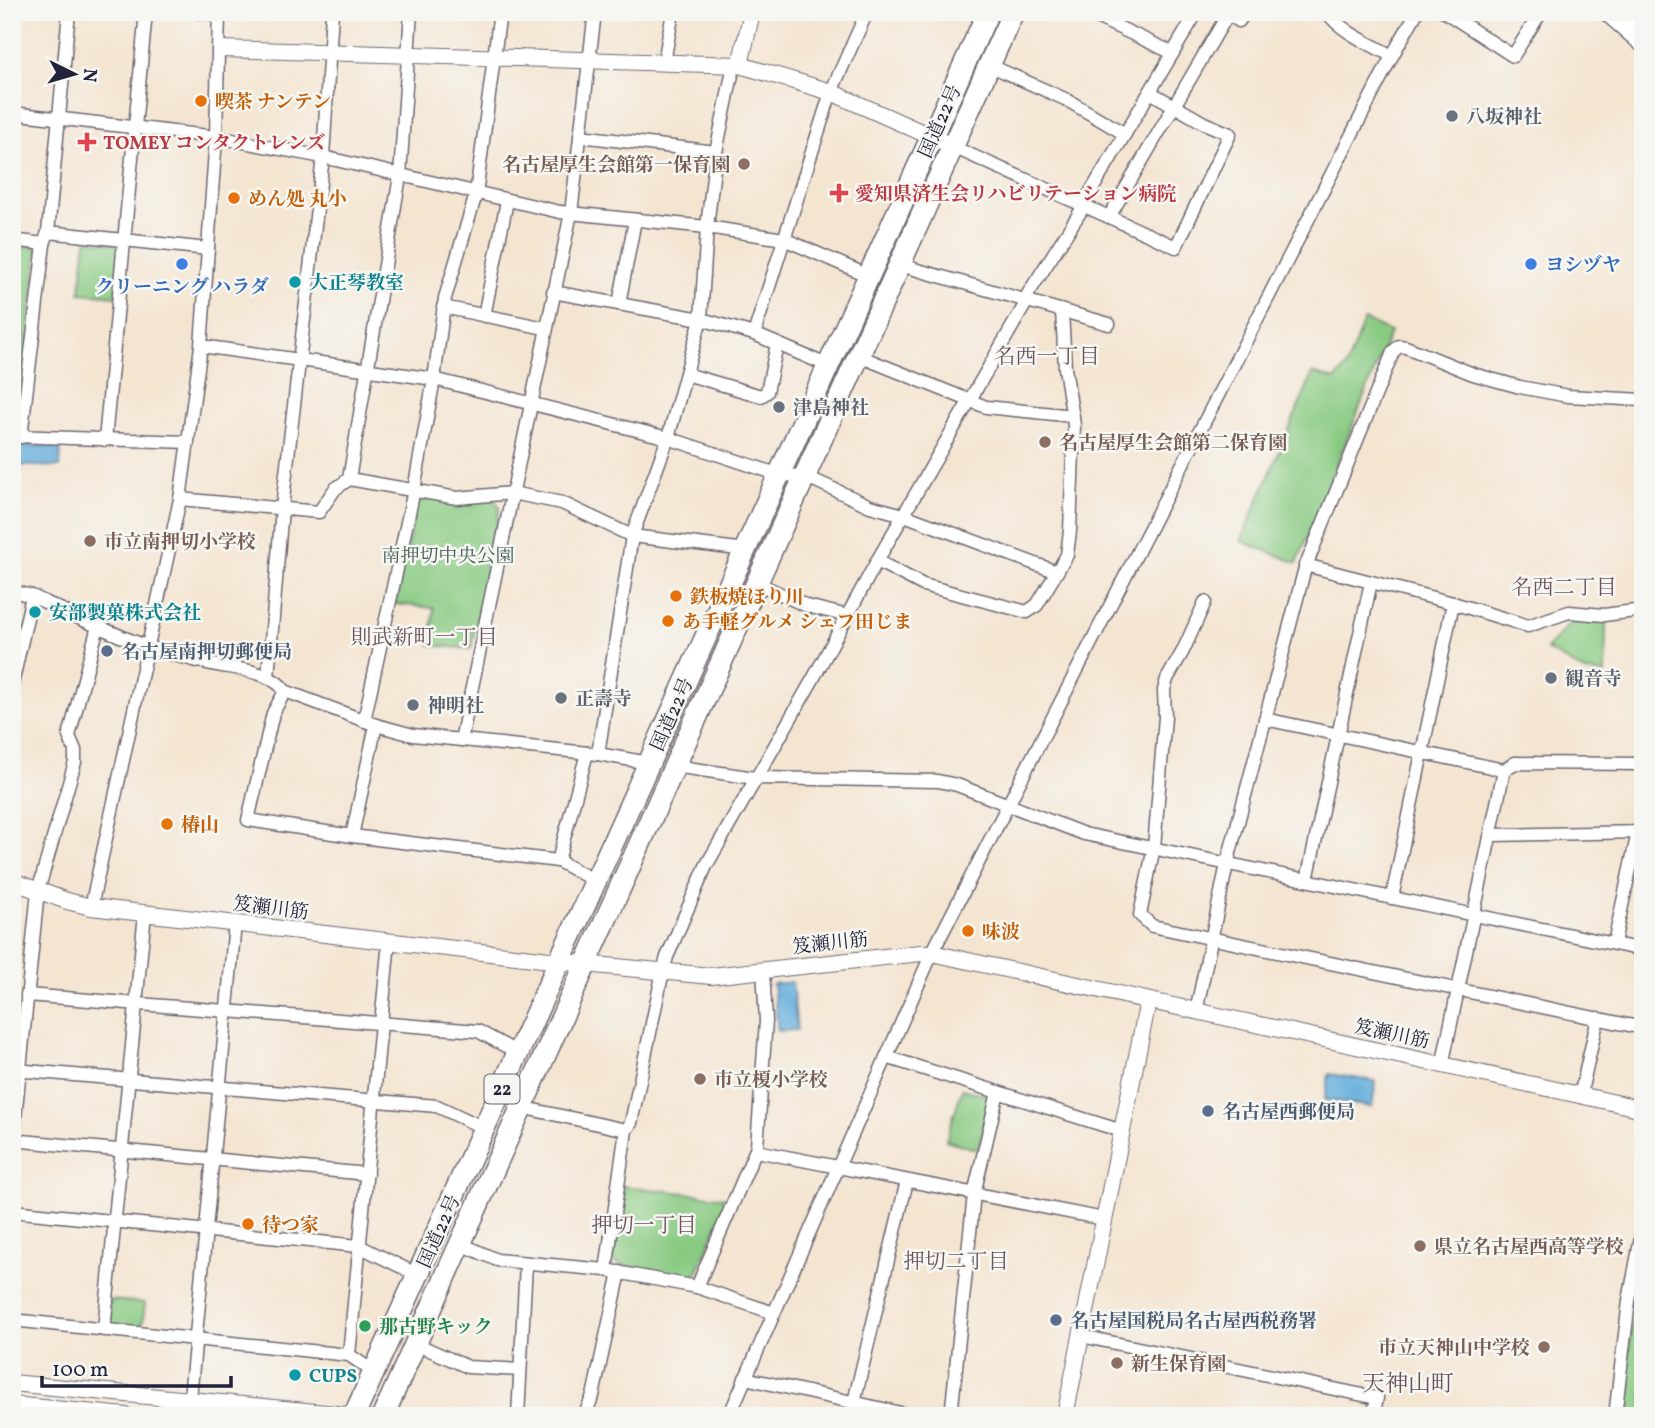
<svg xmlns="http://www.w3.org/2000/svg" width="1655" height="1428" font-family="Vollkorn,'Noto Serif JP',serif">
  <style>
    .green { fill: #89ca82; stroke: #56765e; stroke-width: 2 }
    .water { fill: #63addb; stroke: #42688b; stroke-width: 2 }
    .lines { fill: none; stroke-linecap: round; stroke-linejoin: round }
    .minor-casing { stroke: #6c6670; stroke-width: 15 }
    .tertiary-casing { stroke: #6c6670; stroke-width: 18 }
    .trunk-casing { stroke: #6c6670; stroke-width: 24 }
    .minor { stroke: #fff; stroke-width: 12 }
    .tertiary { stroke: #fff; stroke-width: 16 }
    .trunk { stroke: #fff; stroke-width: 21 }
    .food-dot { fill: #e8710a; stroke: #f6f6f2; stroke-width: 2.5 }
    .worship-dot { fill: #6b7280; stroke: #f6f6f2; stroke-width: 2.5 }
    .health-dot { fill: #e0444e; stroke: #f6f6f2; stroke-width: 2.5 }
    .education-dot { fill: #8d6e63; stroke: #f6f6f2; stroke-width: 2.5 }
    .shop-dot { fill: #3f7fe0; stroke: #f6f6f2; stroke-width: 2.5 }
    .culture-dot { fill: #0f9aa8; stroke: #f6f6f2; stroke-width: 2.5 }
    .service-dot { fill: #5c6f8a; stroke: #f6f6f2; stroke-width: 2.5 }
    .leisure-dot { fill: #2e9e5b; stroke: #f6f6f2; stroke-width: 2.5 }
    .labels { text-anchor: middle; stroke-width: 5; stroke-linejoin: round; paint-order: stroke }
    .shield { fill: #f6f6f2; stroke: #626272; stroke-width: 2 }
    .shield-label { font-size: 18px; font-weight: bold; fill: #22223b }
    .food-label { font-size: 19px; font-weight: bold; fill: #c56008; stroke: #f6f6f2; text-anchor: start }
    .worship-label { font-size: 19px; font-weight: bold; fill: #5b616d; stroke: #f6f6f2; text-anchor: start }
    .street-label { font-size: 19px; fill: #22223b; stroke: #f6f6f2 }
    .health-label { font-size: 19px; font-weight: bold; fill: #be3a42; stroke: #f6f6f2; text-anchor: start }
    .education-label { font-size: 19px; font-weight: bold; fill: #785e54; stroke: #f6f6f2; text-anchor: start }
    .shop-label { font-size: 19px; font-weight: bold; fill: #366cbe; stroke: #f6f6f2; text-anchor: start }
    .culture-label { font-size: 19px; font-weight: bold; fill: #0d838f; stroke: #f6f6f2; text-anchor: start }
    .park-label { font-size: 19px; fill: #465d54; stroke: #f6f6f2 }
    .service-label { font-size: 19px; font-weight: bold; fill: #4e5e75; stroke: #f6f6f2; text-anchor: start }
    .leisure-label { font-size: 19px; font-weight: bold; fill: #27864d; stroke: #f6f6f2; text-anchor: start }
    .neighbourhood-label { font-size: 21px; fill: #6b535c; stroke: #f6f6f2 }
    .quarter-label { font-size: 23px; fill: #6b535c; stroke: #f6f6f2 }
  </style>
  <rect width="100%" height="100%" fill="#f6f6f2"/>
  <filter id="ink" filterUnits="userSpaceOnUse"><feTurbulence type="fractalNoise" baseFrequency=".0143" numOctaves="2"/><feDisplacementMap in="SourceGraphic" scale="14" xChannelSelector="R" yChannelSelector="G"/><feConvolveMatrix kernelMatrix="1 2 1 2 8 2 1 2 1" color-interpolation-filters="sRGB"/></filter>
  <filter id="wash" filterUnits="userSpaceOnUse"><feTurbulence type="fractalNoise" baseFrequency=".00686" numOctaves="4" result="noise"/><feDisplacementMap in="SourceGraphic" scale="28" xChannelSelector="R" yChannelSelector="G"/><feGaussianBlur stdDeviation="1.57" result="paint"/><feColorMatrix in="noise" values="0 0 0 0 0 0 0 0 0 0 0 0 0 0 0 0 0 1.4 0 .05"/><feComposite in="paint" operator="in"/></filter>
  <g filter="url(#wash)">
    <rect width="100%" height="100%" fill="#f4e5d1"/>
    <g class="green">
      <path d="M86 240 117 243 121 247 116 296 80 293Z"/>
      <path d="M12 245 35 247 38 253 16 423 12 426Z"/>
      <path d="M1364 320 1390 332 1297 563 1241 541 1313 373 1335 380 1346 367Z"/>
      <path d="M423 495 493 498 500 507 471 649 430 645 434 608 395 604 418 498Z"/>
      <path d="M1575 618 1606 621 1605 674 1585 672 1546 649Z"/>
      <path d="M962 1089 987 1096 989 1103 978 1150 946 1140Z"/>
      <path d="M623 1186 729 1198 695 1277 691 1280 618 1264 612 1260Z"/>
      <path d="M1643 1260V1416H1621L1635 1302Z"/>
      <path d="M110 1300 145 1303 142 1330 111 1327 108 1323Z"/>
    </g>
    <g class="water">
      <path d="M14 445 61 447 60 467 13 465Z"/>
      <path d="M792 982 797 1030 778 1031 773 984Z"/>
      <path d="M1329 1074 1376 1081 1372 1107 1325 1100Z"/>
    </g>
  </g>
  <g filter="url(#ink)">
    <g class="lines">
      <g class="minor-casing">
        <g id="minor">
          <path d="M199 12 219 14"/>
          <path d="M1086 12 1173 53"/>
          <path d="M1327 12C1341 32 1371 44 1392 56"/>
          <path d="M1445 12 1513 56 1541 12"/>
          <path d="M664 62 673 12"/>
          <path d="M989 65 1067 100 1125 134"/>
          <path d="M12 113 216 137 323 157 560 212 707 227 784 239 869 276"/>
          <path d="M580 136 716 152"/>
          <path d="M953 147 1176 247 1230 134 1204 123 1150 92"/>
          <path d="M1083 205 1197 12"/>
          <path d="M1109 217 1228 14 1239 21 1245 12"/>
          <path d="M48 232 208 249"/>
          <path d="M12 240 44 244"/>
          <path d="M900 265 1109 324"/>
          <path d="M553 292 701 319 754 334 829 366"/>
          <path d="M619 304 635 220"/>
          <path d="M443 307 545 328"/>
          <path d="M484 316 507 201"/>
          <path d="M754 334 831 92 867 12"/>
          <path d="M201 346 434 379 668 438 780 475 805 476 870 506 904 515 1057 572"/>
          <path d="M859 356 986 407 1073 416"/>
          <path d="M686 374 761 396 767 392 777 344"/>
          <path d="M14 436 188 442"/>
          <path d="M21 437 44 244 48 232 69 12"/>
          <path d="M105 440 146 12"/>
          <path d="M349 479 400 176 411 12"/>
          <path d="M180 499 319 512 335 489 349 479 457 498 512 493 562 503 632 536 746 550"/>
          <path d="M877 561 923 585 1027 612 1037 605 1067 555 1070 531 1074 425 1065 368 1062 311"/>
          <path d="M1305 565 1453 603 1528 626 1569 612 1604 615 1643 610"/>
          <path d="M757 583 807 606 848 616"/>
          <path d="M12 591 32 596C94 625 149 653 217 665 238 669 273 672 285 691L376 725 413 735 598 754 649 763"/>
          <path d="M1205 602 1183 651 1167 679 1164 690 1165 717 1154 847 1140 915 1152 926 1643 1028"/>
          <path d="M268 677 282 508 323 157 332 12"/>
          <path d="M12 684 32 596"/>
          <path d="M285 691 273 713 248 820 352 836 558 861 587 753"/>
          <path d="M1265 719 1504 770"/>
          <path d="M364 721 414 490 434 379 445 298 476 194 500 12"/>
          <path d="M461 740 571 213 595 12"/>
          <path d="M598 754 632 536 668 438 701 319 707 227 716 152 734 65"/>
          <path d="M674 766 755 778 938 781 957 785 1084 834 1643 950"/>
          <path d="M1491 835 1643 832"/>
          <path d="M352 836 376 725"/>
          <path d="M558 861 595 881"/>
          <path d="M1307 880 1371 582"/>
          <path d="M1392 898 1453 603"/>
          <path d="M91 907 180 499 201 346 216 137 219 12"/>
          <path d="M1614 943 1638 832"/>
          <path d="M27 995 478 1031 518 1053"/>
          <path d="M1196 1012 1227 864 1305 568 1393 352 1399 346 1406 347 1473 374 1520 387 1568 396 1643 400"/>
          <path d="M886 1057 1122 1131"/>
          <path d="M1442 1066 1504 770 1515 763 1643 764"/>
          <path d="M15 1070 437 1106 484 1128"/>
          <path d="M1580 1096 1598 1018"/>
          <path d="M520 1107 626 1130"/>
          <path d="M12 1140 367 1174"/>
          <path d="M12 1148 38 891 75 762V750L69 736 98 626"/>
          <path d="M756 1151 1104 1219"/>
          <path d="M12 1211 359 1246 418 1275"/>
          <path d="M459 1243 497 1260 606 1270 697 1287 774 1313"/>
          <path d="M606 1270 626 1130 631 1123 663 971 667 957 706 866 813 679 877 561 1027 301 1028 294 1084 206"/>
          <path d="M697 1287 757 1147 766 1021 763 970"/>
          <path d="M12 1320 349 1355 374 1372"/>
          <path d="M104 1330 145 913"/>
          <path d="M1081 1336 1377 1398 1373 1416"/>
          <path d="M414 1343 468 1367 520 1370"/>
          <path d="M349 1355 389 941"/>
          <path d="M745 1378 914 1416"/>
          <path d="M190 1398 235 923"/>
          <path d="M854 1402 907 1181"/>
          <path d="M518 1416 526 1263"/>
          <path d="M584 1416 593 1396 620 1272"/>
          <path d="M729 1416 932 953 1392 56 1417 12"/>
          <path d="M951 1416 974 1194 998 1092"/>
          <path d="M1615 1416 1629 1301 1643 1227"/>
        </g>
      </g>
      <g class="tertiary-casing">
        <g id="tertiary">
          <path d="M220 49 740 65 831 92 941 141"/>
          <path d="M740 65 752 12"/>
          <path d="M12 881 67 901 91 907 585 964 711 976 921 953H932L1643 1109"/>
          <path d="M12 1383 357 1416"/>
          <path d="M12 1405 126 1416"/>
          <path d="M1065 1416 1148 1001"/>
        </g>
      </g>
      <g class="trunk-casing">
        <g id="trunk">
          <path d="M1610 12 1643 41"/>
          <path d="M354 1416 988 12"/>
          <path d="M383 1416 1013 12"/>
        </g>
      </g>
      <use href="#minor" class="minor"/>
      <use href="#tertiary" class="tertiary"/>
      <use href="#trunk" class="trunk"/>
    </g>
  </g>
  <g class="food-dot">
    <circle cx="201" cy="101" r="7"/>
    <circle cx="234" cy="198" r="7"/>
    <circle cx="676" cy="596" r="7"/>
    <circle cx="668" cy="621" r="7"/>
    <circle cx="167" cy="824" r="7"/>
    <circle cx="968" cy="931" r="7"/>
    <circle cx="248" cy="1224" r="7"/>
  </g>
  <g class="worship-dot">
    <circle cx="1452" cy="116" r="7"/>
    <circle cx="779" cy="407" r="7"/>
    <circle cx="1551" cy="678" r="7"/>
    <circle cx="561" cy="698" r="7"/>
    <circle cx="413" cy="705" r="7"/>
  </g>
  <g class="health-dot">
    <path d="M83.5 131.5h7v7h7v7h-7v7h-7v-7h-7v-7h7z"/>
    <path d="M835.5 182.5h7v7h7v7h-7v7h-7v-7h-7v-7h7z"/>
  </g>
  <g class="education-dot">
    <circle cx="744" cy="164" r="7"/>
    <circle cx="1045" cy="442" r="7"/>
    <circle cx="90" cy="541" r="7"/>
    <circle cx="700" cy="1079" r="7"/>
    <circle cx="1420" cy="1246" r="7"/>
    <circle cx="1544" cy="1347" r="7"/>
    <circle cx="1117" cy="1363" r="7"/>
  </g>
  <g class="shop-dot">
    <circle cx="182" cy="264" r="7"/>
    <circle cx="1531" cy="264" r="7"/>
  </g>
  <g class="culture-dot">
    <circle cx="295" cy="282" r="7"/>
    <circle cx="35" cy="612" r="7"/>
    <circle cx="295" cy="1375" r="7"/>
  </g>
  <g class="service-dot">
    <circle cx="107" cy="651" r="7"/>
    <circle cx="1208" cy="1111" r="7"/>
    <circle cx="1056" cy="1320" r="7"/>
  </g>
  <circle class="leisure-dot" cx="365" cy="1326" r="7"/>
  <g class="labels">
    <rect class="shield" x="484.5" y="1074.5" width="35" height="29" rx="5"/>
    <g class="shield-label">
      <text x="502" y="1095">22</text>
    </g>
    <g class="food-label">
      <text x="215" y="108">喫茶 ナンテン</text>
      <text x="248" y="205">めん処 丸小</text>
      <text x="690" y="603">鉄板焼ほり川</text>
      <text x="682" y="628">あ手軽グルメ シェフ田じま</text>
      <text x="181" y="831">椿山</text>
      <text x="982" y="938">味波</text>
      <text x="262" y="1231">待つ家</text>
    </g>
    <g class="worship-label">
      <text x="1466" y="123">八坂神社</text>
      <text x="793" y="414">津島神社</text>
      <text x="1565" y="685">観音寺</text>
      <text x="575" y="705">正壽寺</text>
      <text x="427" y="712">神明社</text>
    </g>
    <g class="street-label">
      <text transform="translate(939 121) rotate(-66)" y="7">国道22号</text>
      <text transform="translate(671 714) rotate(-66)" y="7">国道22号</text>
      <text transform="translate(271 907) rotate(7)" y="7">笈瀬川筋</text>
      <text transform="translate(830 942) rotate(-6)" y="7">笈瀬川筋</text>
      <text transform="translate(1392 1033) rotate(12)" y="7">笈瀬川筋</text>
      <text transform="translate(438 1231) rotate(-66)" y="7">国道22号</text>
    </g>
    <g class="health-label">
      <text x="103" y="149">TOMEY コンタクトレンズ</text>
      <text x="855" y="200">愛知県済生会リハビリテーション病院</text>
    </g>
    <g class="education-label">
      <text x="730" y="171" text-anchor="end">名古屋厚生会館第一保育園</text>
      <text x="1059" y="449">名古屋厚生会館第二保育園</text>
      <text x="104" y="548">市立南押切小学校</text>
      <text x="714" y="1086">市立榎小学校</text>
      <text x="1434" y="1253">県立名古屋西高等学校</text>
      <text x="1530" y="1354" text-anchor="end">市立天神山中学校</text>
      <text x="1131" y="1370">新生保育園</text>
    </g>
    <g class="shop-label">
      <text x="1545" y="271">ヨシヅヤ</text>
      <text x="182" y="293" text-anchor="middle">クリーニング ハラダ</text>
    </g>
    <g class="culture-label">
      <text x="309" y="289">大正琴教室</text>
      <text x="49" y="619">安部製菓株式会社</text>
      <text x="309" y="1382">CUPS</text>
    </g>
    <g class="park-label">
      <text x="448" y="562">南押切中央公園</text>
    </g>
    <g class="service-label">
      <text x="121" y="658">名古屋南押切郵便局</text>
      <text x="1222" y="1118">名古屋西郵便局</text>
      <text x="1070" y="1327">名古屋国税局名古屋西税務署</text>
    </g>
    <g class="leisure-label">
      <text x="379" y="1333">那古野キック</text>
    </g>
    <g class="neighbourhood-label">
      <text x="1047" y="363">名西一丁目</text>
      <text x="1564" y="594">名西二丁目</text>
      <text x="424" y="644">則武新町一丁目</text>
      <text x="644" y="1232">押切一丁目</text>
      <text x="956" y="1268">押切二丁目</text>
    </g>
    <g class="quarter-label">
      <text x="1408" y="1391">天神山町</text>
    </g>
  </g>
  <rect width="1655" height="1428" fill="none" stroke="#f6f6f2" stroke-width="42"/>
  <g transform="translate(74 74) rotate(95)" stroke="#f6f6f2" stroke-width="5" paint-order="stroke">
  <path d="M0-5L12 26L0 18L-12 26Z" fill="#22223b"/>
  <text y="-10" font-size="19" font-weight="bold" text-anchor="middle" fill="#22223b">N</text>
  </g>
  <path d="M42 1376v10h189v-10" fill="none" stroke="#22223b" stroke-width="3.5"/>
  <text x="52" y="1376" font-size="21" fill="#22223b" stroke="#f6f6f2" stroke-width="5" paint-order="stroke">100 m</text>
</svg>
